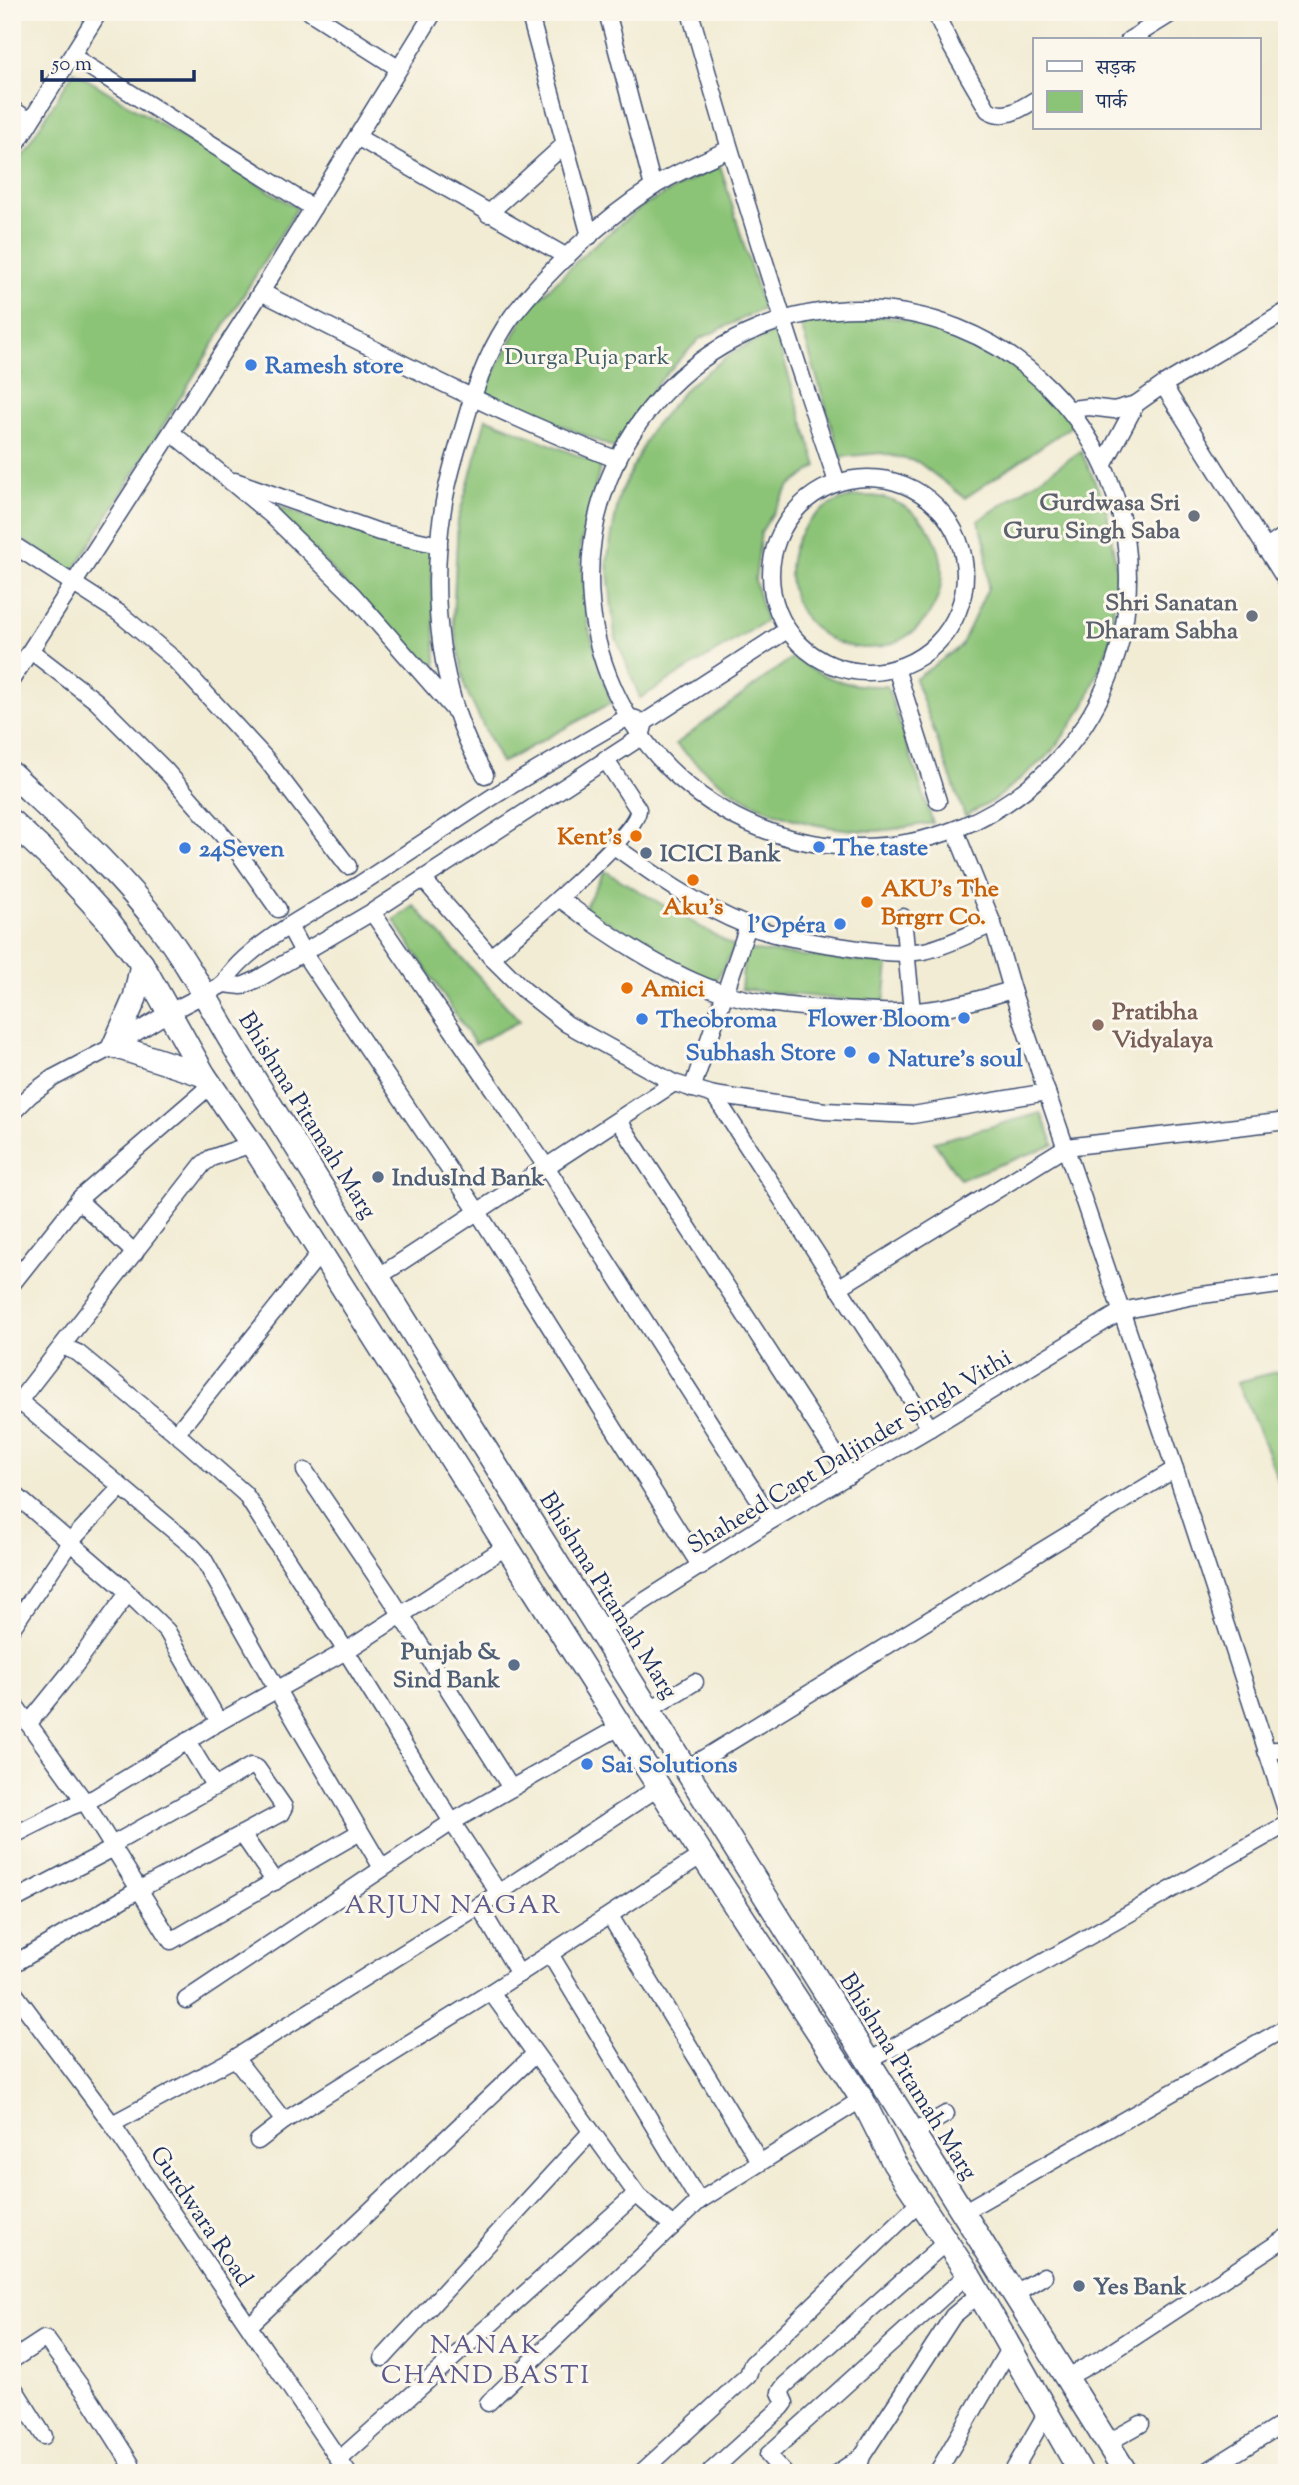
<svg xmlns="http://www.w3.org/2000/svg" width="1299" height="2485" font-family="'Sorts Mill Goudy','Noto Serif Devanagari',serif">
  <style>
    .park { fill: #8cc477; stroke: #547a6a; stroke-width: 2 }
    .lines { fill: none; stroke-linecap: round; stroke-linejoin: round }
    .street-casing { stroke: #3b4b70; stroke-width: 19 }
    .secondary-casing { stroke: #3b4b70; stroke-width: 26 }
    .street { stroke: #fff; stroke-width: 16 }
    .secondary { stroke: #fff; stroke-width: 23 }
    .shop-dot { fill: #3f7fe0; stroke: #fbf7ec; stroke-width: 2.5 }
    .worship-dot { fill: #6b7280; stroke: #fbf7ec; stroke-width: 2.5 }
    .food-dot { fill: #e8710a; stroke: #fbf7ec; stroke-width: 2.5 }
    .service-dot { fill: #5c6f8a; stroke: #fbf7ec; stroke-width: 2.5 }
    .education-dot { fill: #8d6e63; stroke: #fbf7ec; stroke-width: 2.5 }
    .labels { text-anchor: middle; stroke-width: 6; stroke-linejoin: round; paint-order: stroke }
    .park-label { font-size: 24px; fill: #3d5c66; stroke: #fbf7ec }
    .shop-label { font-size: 24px; font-weight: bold; fill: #366cbe; stroke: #fbf7ec; text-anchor: start }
    .worship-label { font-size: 24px; font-weight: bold; fill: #5b616d; stroke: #fbf7ec; text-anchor: end }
    .food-label { font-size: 24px; font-weight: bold; fill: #c56008; stroke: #fbf7ec; text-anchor: start }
    .service-label { font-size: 24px; font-weight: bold; fill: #4e5e75; stroke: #fbf7ec; text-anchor: start }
    .education-label { font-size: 24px; font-weight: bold; fill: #785e54; stroke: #fbf7ec; text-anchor: start }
    .street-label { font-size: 24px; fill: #1b2f5e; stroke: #fbf7ec }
    .neighbourhood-label { font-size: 26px; letter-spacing: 2px; fill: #5c5a8c; stroke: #fbf7ec }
  </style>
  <rect width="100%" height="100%" fill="#fbf7ec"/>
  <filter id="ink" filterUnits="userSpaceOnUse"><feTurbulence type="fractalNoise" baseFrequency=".0143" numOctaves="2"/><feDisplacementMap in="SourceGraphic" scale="14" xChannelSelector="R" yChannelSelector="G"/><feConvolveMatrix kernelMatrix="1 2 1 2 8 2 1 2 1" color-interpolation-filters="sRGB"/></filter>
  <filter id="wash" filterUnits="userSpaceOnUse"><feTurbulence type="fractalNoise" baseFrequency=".00686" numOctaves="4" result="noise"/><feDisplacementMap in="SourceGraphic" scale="28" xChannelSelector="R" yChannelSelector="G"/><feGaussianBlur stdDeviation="1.57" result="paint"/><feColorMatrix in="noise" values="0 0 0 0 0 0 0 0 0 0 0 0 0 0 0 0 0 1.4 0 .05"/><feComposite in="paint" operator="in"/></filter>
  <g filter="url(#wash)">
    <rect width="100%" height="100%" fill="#f2ecd4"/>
    <g class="park">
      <path d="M74 71 297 208 73 572 12 533V171Z"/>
      <path d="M720 165 763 309 699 339 656 385 614 448 484 392 527 311 589 249 644 205Z"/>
      <path d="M868 314 932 324 991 349 1060 407 1073 425 965 498 918 462 881 453 841 457 800 322Z"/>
      <path d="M775 332 817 466 789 487 761 532 755 581 766 621 640 698 615 635 607 562 619 496 650 431 688 386 733 352Z"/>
      <path d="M486 418 601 465 580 546 588 626 611 703 501 763 465 688 453 619 458 520Z"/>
      <path d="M1081 451 1106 506 1117 572 1110 642 1085 705 1052 752 995 800 965 816 915 679 961 646 988 588 986 543 978 521Z"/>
      <circle cx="866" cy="572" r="76"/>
      <path d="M267 502 307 517 431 552 437 680Z"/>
      <path d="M793 657C827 680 846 687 887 686L933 823C914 825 893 831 874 831 791 829 733 802 676 744Z"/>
      <path d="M605 871 735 947 714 984 584 908Z"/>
      <path d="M414 906 520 1021 475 1044 394 920Z"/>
      <path d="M745 950 888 964 884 1004 741 989Z"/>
      <path d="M1041 1113 1054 1145 960 1179 934 1142Z"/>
      <path d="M1287 1369V1506L1270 1458 1238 1382Z"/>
    </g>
  </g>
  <g filter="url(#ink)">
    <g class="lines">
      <g class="street-casing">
        <g id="street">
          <path d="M310 12 398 68"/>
          <path d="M529 12 590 236"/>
          <path d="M607 12 653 187"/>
          <path d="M690 12C735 170 784 327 837 482"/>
          <path d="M935 12 952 48 988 110C1004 120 1019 110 1035 100"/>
          <path d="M1129 40 1174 12"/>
          <path d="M72 56 313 208"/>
          <path d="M12 109 30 121"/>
          <path d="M357 137 567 257"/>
          <path d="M12 151 99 12"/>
          <path d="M488 214 565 144"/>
          <path d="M261 292C378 351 495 413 618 460"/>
          <circle cx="859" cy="578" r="269"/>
          <path d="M1163 385 1287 582"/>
          <path d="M1071 409 1089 407 1114 410 1136 404 1163 385 1287 311"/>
          <path d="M172 433 271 515 353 595 454 710"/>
          <path d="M1104 464 1136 404"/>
          <circle cx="868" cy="575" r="97"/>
          <path d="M235 481 379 532 439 545"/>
          <path d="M12 544 119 613 174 659 266 759 348 866"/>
          <path d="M1265 549 1287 534"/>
          <path d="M31 651 96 701 166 771 240 855 278 909"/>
          <path d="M896 668 938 801"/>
          <path d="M12 679 253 305 434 12"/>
          <path d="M485 775C439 698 429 596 443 508 447 481 456 453 464 426 474 390 490 346 513 315 549 269 603 219 653 187 677 172 704 161 729 149"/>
          <path d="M955 830 993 924 1012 990 1175 1469 1287 1813"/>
          <path d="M614 846C656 876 698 906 746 925 777 937 812 942 845 947 870 951 898 955 924 951 948 946 971 933 993 924"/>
          <path d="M423 879 491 957 524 990 567 1024 674 1083 714 1095 825 1111 913 1115 1047 1092"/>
          <path d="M559 898C604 932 670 976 724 993 760 1005 801 1007 839 1010 871 1012 902 1014 934 1009 960 1006 986 997 1012 990"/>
          <path d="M372 912 547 1168 772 1520"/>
          <path d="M903 917 912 1012"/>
          <path d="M289 926 304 954 478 1212 701 1567"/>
          <path d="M491 957C514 937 641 832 638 809L605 759"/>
          <path d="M224 984C240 948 325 905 360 884 405 855 449 825 494 796 538 769 583 743 628 717L636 719"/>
          <path d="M692 1089 748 926"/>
          <path d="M714 1095 930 1428"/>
          <path d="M12 1113 30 1095 53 1078 114 1046 168 1013 224 984 242 986 258 979 372 912 641 737 645 722 787 630"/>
          <path d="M619 1121 849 1475"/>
          <path d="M78 1200 135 1253"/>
          <path d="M378 1277 674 1083"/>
          <path d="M12 1284 81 1197 211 1085"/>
          <path d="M838 1288 1066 1147 1287 1121"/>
          <path d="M62 1346 78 1353 185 1441 245 1494 346 1651 452 1822 498 1892"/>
          <path d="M19 1401 192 1546 203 1558 284 1702 382 1868"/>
          <path d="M12 1410 203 1164 211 1158 252 1144"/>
          <path d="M176 1434 321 1252"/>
          <path d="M305 1471 390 1597 511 1788"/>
          <path d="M12 1492 121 1586 167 1631 219 1722"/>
          <path d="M12 1628 71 1541 121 1487"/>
          <path d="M599 1630 772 1520 930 1428 1122 1311 1194 1296 1287 1284"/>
          <path d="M12 1701 85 1802 171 1941 360 1832"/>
          <path d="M649 1710 695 1682"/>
          <path d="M29 1723 71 1671 128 1593"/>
          <path d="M187 1741 215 1787"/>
          <path d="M1266 1751 1287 1749"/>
          <path d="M686 1769 1175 1469"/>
          <path d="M242 1834 275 1882"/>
          <path d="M12 1836 70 1807 94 1798 219 1722 346 1651 507 1546"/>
          <path d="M12 1901 108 1851 117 1842 251 1766 257 1768 284 1807 281 1813 138 1890 12 1965"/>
          <path d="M479 1906 519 1974"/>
          <path d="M610 1916 760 2162"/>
          <path d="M550 1954 699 2201"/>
          <path d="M12 1990 112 2124 348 2473"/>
          <path d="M491 1992 638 2196 673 2226"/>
          <path d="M186 2000 452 1822 621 1726"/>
          <path d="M235 2058 284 2121"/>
          <path d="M869 2061 1287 1824"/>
          <path d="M112 2124 235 2058 479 1906 659 1787"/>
          <path d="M913 2133 946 2114"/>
          <path d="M258 2141 284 2121 491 1992 702 1855"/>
          <path d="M963 2212 1287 2027"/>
          <path d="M1014 2294 1044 2276"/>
          <path d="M250 2325 535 2054"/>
          <path d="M383 2358 591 2132"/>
          <path d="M12 2360 44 2339 47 2340 92 2402 131 2464"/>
          <path d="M1066 2378 1104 2357 1287 2237"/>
          <path d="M12 2385 44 2436"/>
          <path d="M488 2403 699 2201 862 2099"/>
          <path d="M1107 2443 1141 2424"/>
          <path d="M339 2460 636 2194"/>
          <path d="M641 2473 748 2375 752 2364 919 2203"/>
          <path d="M709 2473 782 2407 785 2403 780 2392 785 2385 946 2242"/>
          <path d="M784 2473 768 2455 968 2274"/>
          <path d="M837 2473 862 2456"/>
          <path d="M857 2473 862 2456 953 2316 979 2294"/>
          <path d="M937 2473 1009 2349"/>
          <path d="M1012 2473 1046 2414"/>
          <path d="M1204 2473 1287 2421"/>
        </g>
      </g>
      <g class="secondary-casing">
        <g id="secondary">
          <path d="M12 774C64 823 119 872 162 929 192 969 215 1015 241 1058L1126 2473"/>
          <path d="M12 822 56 863 107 919 142 964 204 1075 252 1144 702 1855 862 2099 894 2163 968 2274 1081 2473"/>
          <path d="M142 964 135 998 114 1046 204 1075"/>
        </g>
      </g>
      <use href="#street" class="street"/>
      <use href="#secondary" class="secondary"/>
    </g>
  </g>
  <g class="shop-dot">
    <circle cx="251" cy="365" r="7"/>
    <circle cx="819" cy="847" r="7"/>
    <circle cx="185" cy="848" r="7"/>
    <circle cx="840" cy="924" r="7"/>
    <circle cx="964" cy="1018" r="7"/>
    <circle cx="642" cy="1019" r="7"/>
    <circle cx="850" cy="1052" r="7"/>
    <circle cx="874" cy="1058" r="7"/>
    <circle cx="587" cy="1764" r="7"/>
  </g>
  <g class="worship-dot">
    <circle cx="1194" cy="516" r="7"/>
    <circle cx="1252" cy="616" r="7"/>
  </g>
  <g class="food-dot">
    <circle cx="636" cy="836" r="7"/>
    <circle cx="693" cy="880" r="7"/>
    <circle cx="867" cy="902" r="7"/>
    <circle cx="627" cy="988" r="7"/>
  </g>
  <g class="service-dot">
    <circle cx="646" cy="853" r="7"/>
    <circle cx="378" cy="1177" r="7"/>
    <circle cx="514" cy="1665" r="7"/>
    <circle cx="1079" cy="2286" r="7"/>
  </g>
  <circle class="education-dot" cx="1098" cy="1025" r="7"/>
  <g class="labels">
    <g class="park-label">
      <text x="587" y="364">Durga Puja park</text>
    </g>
    <g class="shop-label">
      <text x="265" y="373">Ramesh store</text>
      <text x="833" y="855">The taste</text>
      <text x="199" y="856">24Seven</text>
      <text x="826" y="932" text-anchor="end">l'Opéra</text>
      <text x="950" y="1026" text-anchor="end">Flower Bloom</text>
      <text x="656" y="1027">Theobroma</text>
      <text x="836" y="1060" text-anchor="end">Subhash Store</text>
      <text x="888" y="1066">Nature's soul</text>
      <text x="601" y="1772">Sai Solutions</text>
    </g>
    <g class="worship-label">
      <text x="1180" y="510">Gurdwasa Sri<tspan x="1180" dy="28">Guru Singh Saba</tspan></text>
      <text x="1238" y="610">Shri Sanatan<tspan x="1238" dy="28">Dharam Sabha</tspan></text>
    </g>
    <g class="food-label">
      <text x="622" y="844" text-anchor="end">Kent's</text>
      <text x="881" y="896">AKU’s The<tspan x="881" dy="28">Brrgrr Co.</tspan></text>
      <text x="693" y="914" text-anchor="middle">Aku's</text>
      <text x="641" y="996">Amici</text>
    </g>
    <g class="service-label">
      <text x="660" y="861">ICICI Bank</text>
      <text x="392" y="1185">IndusInd Bank</text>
      <text x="500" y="1659" text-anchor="end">Punjab &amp;<tspan x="500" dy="28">Sind Bank</tspan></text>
      <text x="1093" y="2294">Yes Bank</text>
    </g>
    <g class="education-label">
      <text x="1112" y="1019">Pratibha<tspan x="1112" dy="28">Vidyalaya</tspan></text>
    </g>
    <g class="street-label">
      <text transform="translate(308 1115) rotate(58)" y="8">Bhishma Pitamah Marg</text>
      <text transform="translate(849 1451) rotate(-31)" y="8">Shaheed Capt Daljinder Singh Vithi</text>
      <text transform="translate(609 1595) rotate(58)" y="8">Bhishma Pitamah Marg</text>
      <text transform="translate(909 2076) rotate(58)" y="8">Bhishma Pitamah Marg</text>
      <text transform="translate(202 2216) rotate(56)" y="8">Gurdwara Road</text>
    </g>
    <g class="neighbourhood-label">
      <text x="453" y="1913">ARJUN NAGAR</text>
      <text x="486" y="2353">NANAK<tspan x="486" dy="30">CHAND BASTI</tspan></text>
    </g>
  </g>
  <rect width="1299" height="2485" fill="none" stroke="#fbf7ec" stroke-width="42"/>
  <rect x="1033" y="38" width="228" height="91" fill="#fbf7ec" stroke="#a1a7b3" stroke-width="2"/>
  <rect x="1047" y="61" width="35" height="10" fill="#ffffff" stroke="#a1a7b3" stroke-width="2"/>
  <text x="1096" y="74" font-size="21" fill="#1b2f5e">सड़क</text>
  <rect x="1047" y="91" width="35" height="21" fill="#8cc477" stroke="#a1a7b3" stroke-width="2"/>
  <text x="1096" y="108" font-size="21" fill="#1b2f5e">पार्क</text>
  <path d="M42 70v10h152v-10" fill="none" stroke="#1b2f5e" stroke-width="3.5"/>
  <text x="52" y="70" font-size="21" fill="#1b2f5e" stroke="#fbf7ec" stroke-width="5" paint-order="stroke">50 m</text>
</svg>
